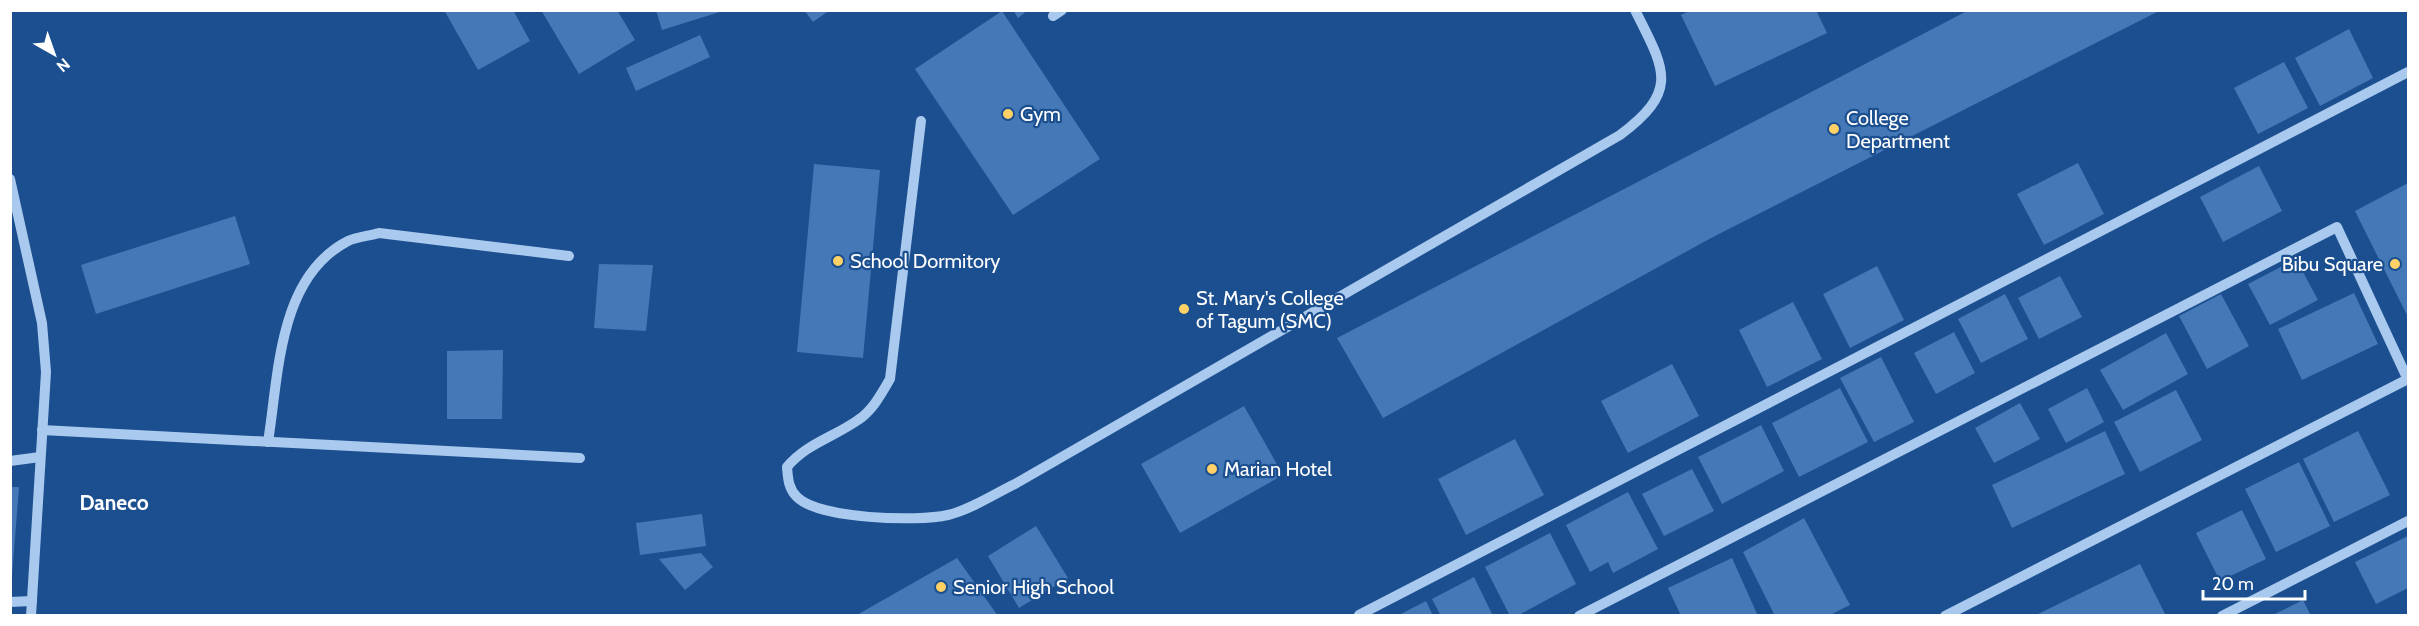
<svg xmlns="http://www.w3.org/2000/svg" width="2419" height="626" font-family="Cabin,sans-serif">
  <style>
    .building { fill: #4478b7 }
    .lines { fill: none; stroke-linecap: round; stroke-linejoin: round }
    .minor { stroke: #a9c9ee; stroke-width: 10 }
    .poi-dot { fill: #ffd166; stroke: #1b4f8f; stroke-width: 2 }
    .labels { text-anchor: middle; stroke-width: 4.5; stroke-linejoin: round; paint-order: stroke }
    .poi-label { font-size: 20px; fill: #fff; stroke: #1b4f8f; text-anchor: start }
    .neighbourhood-label { font-size: 21px; font-weight: bold; fill: #fff; stroke: #1b4f8f }
  </style>
  <rect width="100%" height="100%" fill="#1b4f8f"/>
  <g class="building">
    <path d="M444 10H513L530 41 478 70Z"/>
    <path d="M541 10H617L635 40 579 74Z"/>
    <path d="M656 10H723V11L662 30Z"/>
    <path d="M804 10H830L813 22Z"/>
    <path d="M1013 10H1028L1018 18Z"/>
    <path d="M1691 10H1816L1827 33 1715 86 1681 15Z"/>
    <path d="M1969 10H2161L1713 237 1383 418 1337 338Z"/>
    <path d="M1002 11 1100 159 1013 215 915 69Z"/>
    <path d="M2349 29 2373 78 2320 106 2295 58Z"/>
    <path d="M700 35 710 57 636 91 626 68Z"/>
    <path d="M2284 62 2308 108 2258 134 2234 88Z"/>
    <path d="M2078 163 2104 214 2044 245 2017 194Z"/>
    <path d="M814 164 880 170 863 358 797 352Z"/>
    <path d="M2259 166 2282 211 2223 242 2200 197Z"/>
    <path d="M2408 183V317L2355 211Z"/>
    <path d="M235 216 250 264 96 314 81 265Z"/>
    <path d="M2296 259 2318 300 2270 325 2248 284Z"/>
    <path d="M599 264 653 265 646 331 594 328Z"/>
    <path d="M1877 266 1904 320 1850 348 1823 294Z"/>
    <path d="M2060 276 2082 317 2039 339 2018 298Z"/>
    <path d="M2354 293 2378 344 2302 380 2278 329Z"/>
    <path d="M2005 294 2028 339 1981 363 1958 319Z"/>
    <path d="M2221 294 2249 346 2207 369 2179 316Z"/>
    <path d="M1793 302 1822 359 1767 387 1739 330Z"/>
    <path d="M1954 332 1975 373 1936 394 1914 353Z"/>
    <path d="M2166 333 2188 374 2123 410 2100 370Z"/>
    <path d="M503 350 502 419H447V351Z"/>
    <path d="M1881 357 1914 422 1874 442 1840 378Z"/>
    <path d="M1672 364 1699 416 1628 453 1601 401Z"/>
    <path d="M1840 388 1868 442 1799 477 1772 423Z"/>
    <path d="M2087 388 2104 422 2066 443 2048 409Z"/>
    <path d="M2176 390 2202 440 2140 472 2114 422Z"/>
    <path d="M2020 403 2040 439 1994 463 1975 428Z"/>
    <path d="M1244 406 1283 475 1180 533 1141 464Z"/>
    <path d="M1761 425 1784 471 1722 504 1698 457Z"/>
    <path d="M2105 431 2125 474 2012 528 1992 485Z"/>
    <path d="M2358 431 2390 495 2334 522 2303 459Z"/>
    <path d="M1515 439 1544 495 1466 535 1438 479Z"/>
    <path d="M2299 462 2330 526 2276 552 2245 489Z"/>
    <path d="M1692 469 1714 511 1664 536 1642 494Z"/>
    <path d="M10 487H19L12 576H10Z"/>
    <path d="M1628 492 1658 549 1613 573 1608 562 1590 572 1566 525Z"/>
    <path d="M2242 510 2266 559 2220 581 2196 533Z"/>
    <path d="M702 514 706 546 640 555 636 523Z"/>
    <path d="M1804 518 1850 605 1828 616H1775L1743 552Z"/>
    <path d="M1036 526 1068 578 1019 608 988 556Z"/>
    <path d="M1550 533 1576 584 1517 616H1510L1485 567Z"/>
    <path d="M2408 536V588L2376 604 2355 562Z"/>
    <path d="M701 553 713 567 685 590 659 559Z"/>
    <path d="M957 558 998 616H855Z"/>
    <path d="M1732 558 1758 616H1681L1668 588Z"/>
    <path d="M2140 564 2165 614 2039 616 2038 614Z"/>
    <path d="M1474 577 1493 616H1441L1432 599Z"/>
    <path d="M2303 600 2311 616H2271Z"/>
    <path d="M1426 601 1433 616H1397Z"/>
  </g>
  <g class="lines">
    <g class="minor">
      <path d="M1053 16 1062 10"/>
      <path d="M921 121 890 379C881 394 873 410 858 420 834 437 806 444 787 467 788 478 788 488 797 497 819 519 917 522 948 515 970 510 994 494 1015 484L1620 135C1680 90 1665 70 1635 10"/>
      <path d="M10 179 42 323 46 372 31 616"/>
      <path d="M42 430 580 458"/>
      <path d="M268 442C279 374 278 277 348 241 356 237 369 236 379 233L569 256"/>
      <path d="M10 461 40 457"/>
      <path d="M10 602 32 601"/>
      <path d="M1359 615 2408 72"/>
      <path d="M1579 616 2337 227 2408 380"/>
      <path d="M1945 616 2408 379"/>
      <path d="M2222 616 2408 521"/>
    </g>
  </g>
  <g class="poi-dot">
    <circle cx="1008" cy="114" r="6"/>
    <circle cx="1834" cy="129" r="6"/>
    <circle cx="838" cy="261" r="6"/>
    <circle cx="2395" cy="264" r="6"/>
    <circle cx="1184" cy="309" r="6"/>
    <circle cx="1212" cy="469" r="6"/>
    <circle cx="941" cy="587" r="6"/>
  </g>
  <g class="labels">
    <g class="poi-label">
      <text x="1020" y="121">Gym</text>
      <text x="1846" y="125">College<tspan x="1846" dy="23">Department</tspan></text>
      <text x="850" y="268">School Dormitory</text>
      <text x="2383" y="271" text-anchor="end">Bibu Square</text>
      <text x="1196" y="305">St. Mary's College<tspan x="1196" dy="23">of Tagum (SMC)</tspan></text>
      <text x="1224" y="476">Marian Hotel</text>
      <text x="953" y="594">Senior High School</text>
    </g>
    <g class="neighbourhood-label">
      <text x="114" y="510">Daneco</text>
    </g>
  </g>
  <rect width="2419" height="626" fill="none" stroke="#ffffff" stroke-width="24"/>
  <g transform="translate(54 54) rotate(140)" stroke="#1b4f8f" stroke-width="4.5" paint-order="stroke">
  <path d="M0-4.5L10 22L0 15L-10 22Z" fill="#ffffff"/>
  <text y="-9" font-size="16" font-weight="bold" text-anchor="middle" fill="#ffffff">N</text>
  </g>
  <path d="M2203 590v9h102v-9" fill="none" stroke="#ffffff" stroke-width="3"/>
  <text x="2212" y="590" font-size="18" fill="#ffffff" stroke="#1b4f8f" stroke-width="4.5" paint-order="stroke">20 m</text>
</svg>
